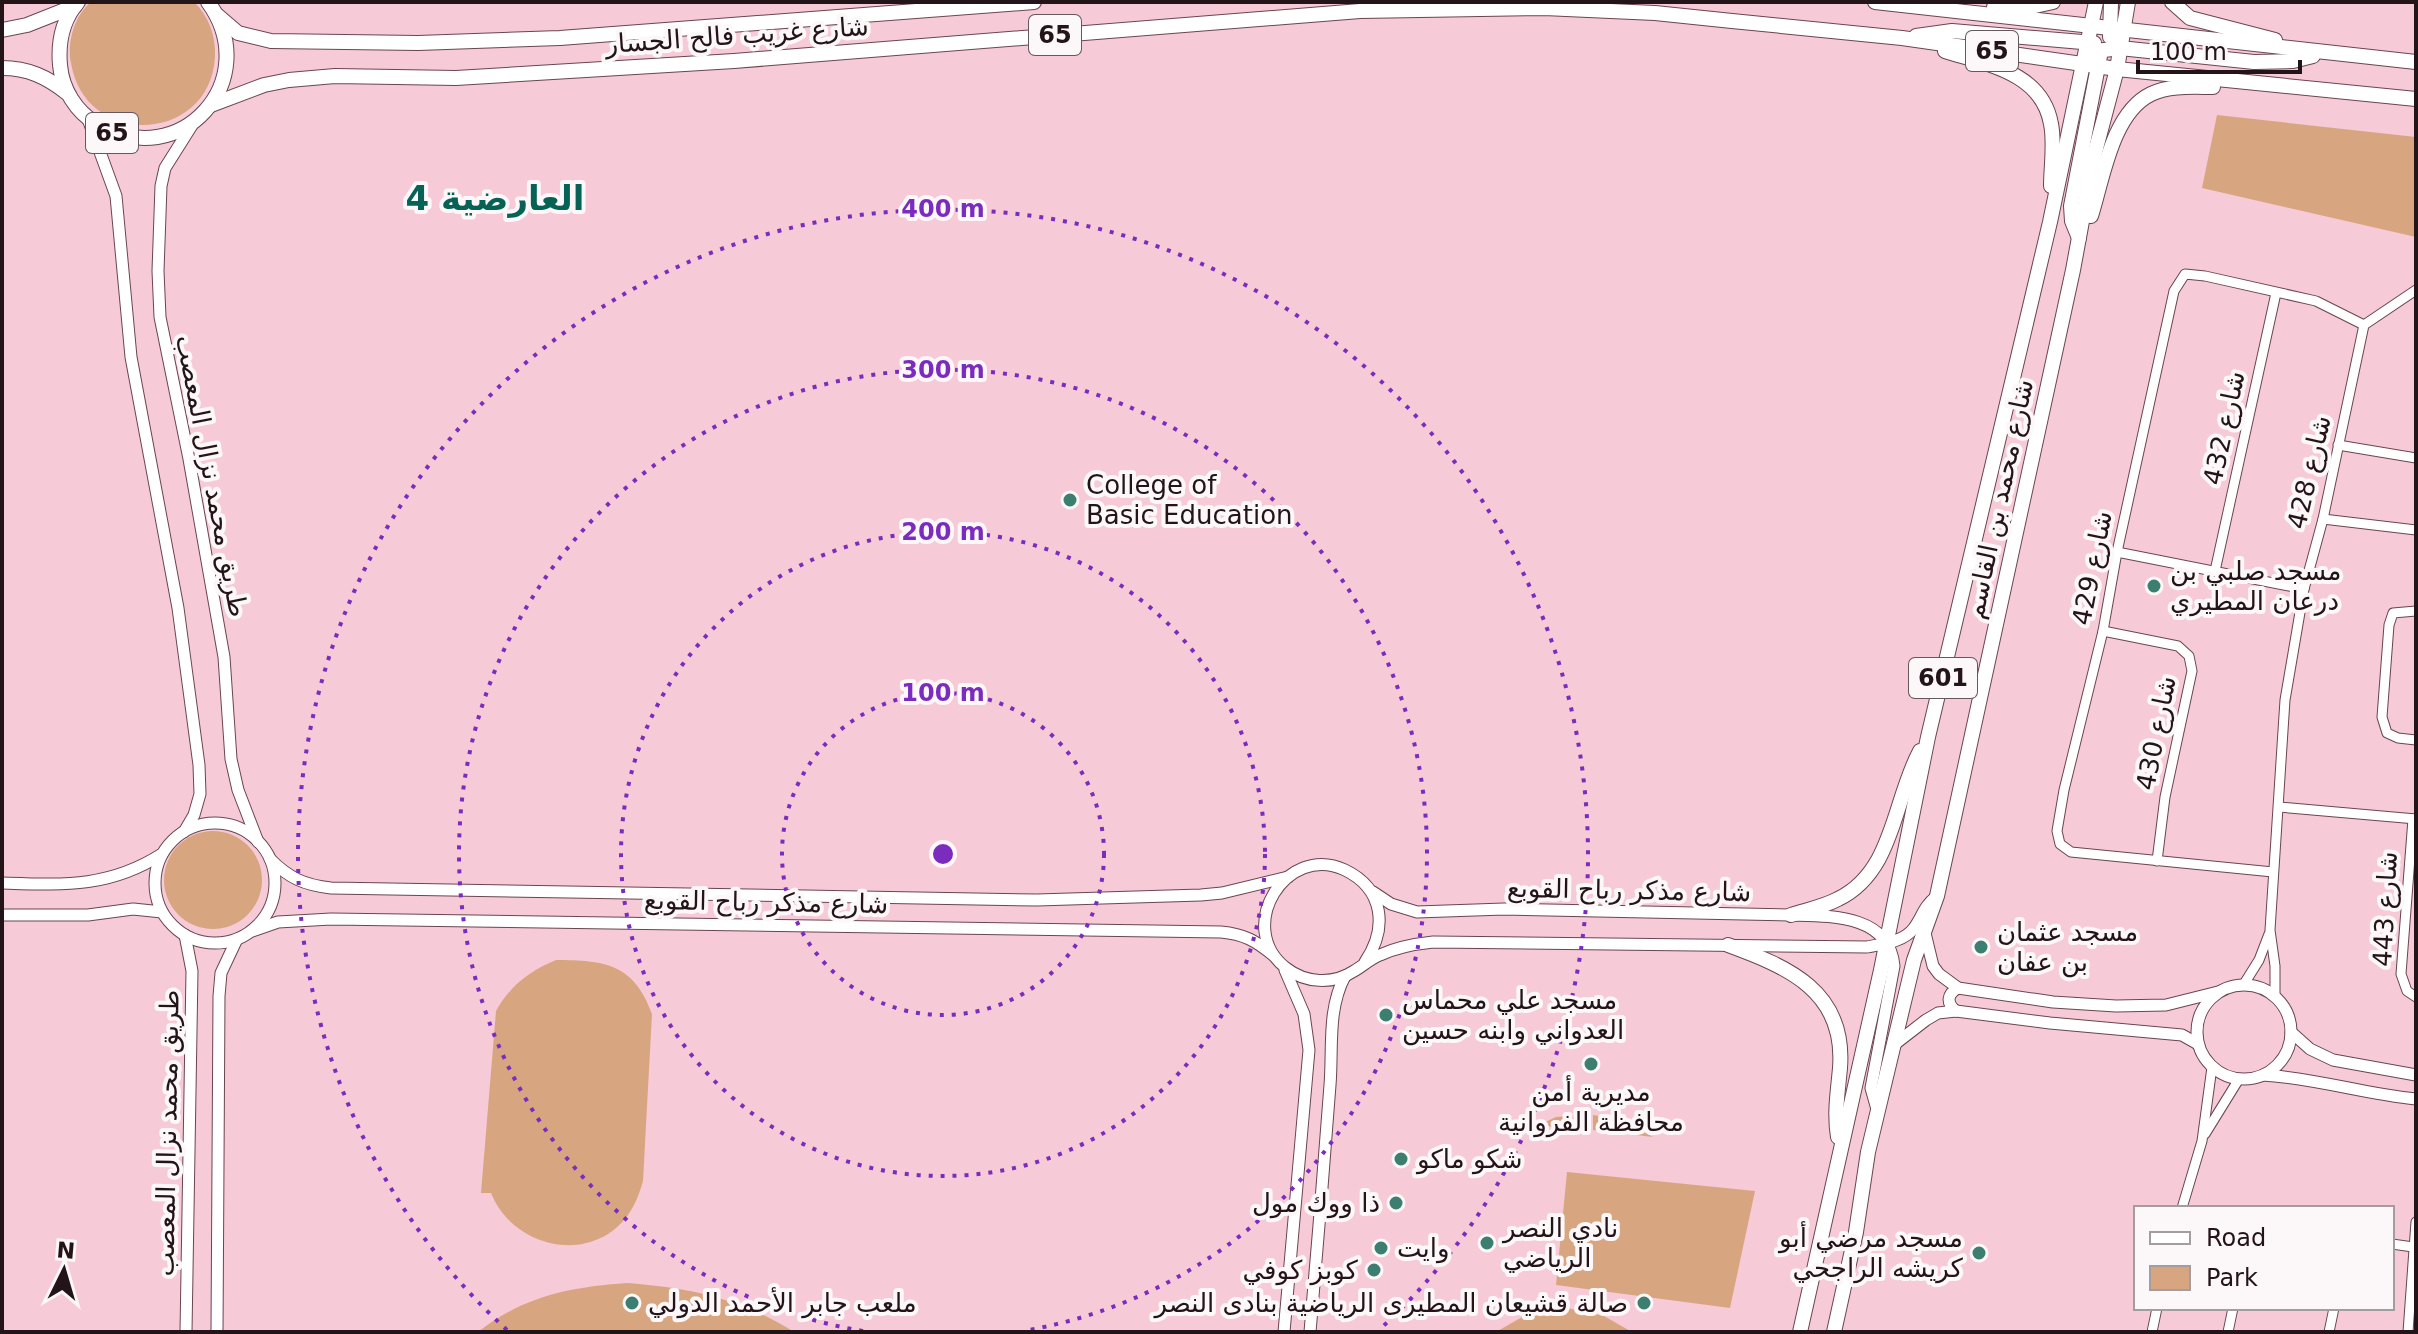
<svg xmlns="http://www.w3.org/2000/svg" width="2418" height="1334" font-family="'DejaVu Sans',Vazirmatn,sans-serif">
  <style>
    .green { fill: #d7a681 }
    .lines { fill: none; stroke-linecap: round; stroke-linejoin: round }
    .minor-casing { stroke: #6a4551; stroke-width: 11 }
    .tertiary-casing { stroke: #6a4551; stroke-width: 13 }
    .primary-casing { stroke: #6a4551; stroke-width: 16 }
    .minor { stroke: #fff; stroke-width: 9 }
    .tertiary { stroke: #fff; stroke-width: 11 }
    .primary { stroke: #fff; stroke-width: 14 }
    .ring { fill: none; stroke: #7b2cbf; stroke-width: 4; stroke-dasharray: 4 8 }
    .poi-dot { fill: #3c7f71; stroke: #fcf7f8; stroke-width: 3 }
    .labels { text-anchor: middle; stroke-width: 8; stroke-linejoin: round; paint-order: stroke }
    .shield { fill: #fcf7f8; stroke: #64585c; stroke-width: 2 }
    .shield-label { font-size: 24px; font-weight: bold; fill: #231419 }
    .street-label { font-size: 26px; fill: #231419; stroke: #fcf7f8 }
    .poi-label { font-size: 26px; fill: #231419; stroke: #fcf7f8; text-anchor: start }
    .district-label { font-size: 34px; font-weight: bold; fill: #066254; stroke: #fcf7f8 }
    .centre { fill: #7b2cbf; stroke: #fcf7f8; stroke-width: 4 }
    .ring-label { font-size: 24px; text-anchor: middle; font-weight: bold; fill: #7b2cbf; stroke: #fcf7f8; stroke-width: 8; stroke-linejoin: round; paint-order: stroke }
  </style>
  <rect width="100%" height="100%" fill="#f7cad7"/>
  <g class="green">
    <path d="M91 2H194C209 16 216 37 215 57 210 144 85 149 71 63 67 42 74 16 91 2Z"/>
    <path d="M2217 115 2416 137V237L2202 188Z"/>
    <circle cx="213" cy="880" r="49"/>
    <path d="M556 960C605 960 634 964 652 1014L643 1181C640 1192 635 1205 628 1215 591 1266 513 1248 491 1193H481L496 1011C510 986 529 971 556 960Z"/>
    <path d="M1581 1115 1580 1130 1539 1125 1556 1117Z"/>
    <path d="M1593 1115 1620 1120 1653 1137 1593 1130Z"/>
    <path d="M1567 1172 1755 1191 1730 1308 1556 1285Z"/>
    <path d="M627 1283C690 1288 740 1298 794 1332H478C524 1296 570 1287 627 1283Z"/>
    <path d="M1567 1308 1604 1316 1632 1332H1496L1529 1313Z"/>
  </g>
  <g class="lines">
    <g class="minor-casing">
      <g id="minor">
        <path d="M2338 445 2416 458"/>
        <path d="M2323 519 2416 530"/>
        <path d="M2117 552 2304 589"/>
        <path d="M2215 571 2276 293"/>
        <path d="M2416 611 2393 613 2389 625 2382 717 2387 733 2398 738 2416 740"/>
        <path d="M2103 631 2178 646 2189 656 2192 671 2165 797 2157 861"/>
        <path d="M2279 807 2416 819"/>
        <path d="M2413 819 2401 974 2407 991 2416 997"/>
        <path d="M2273 872 2071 852 2060 844 2057 831 2064 790 2103 631 2117 552 2174 291 2185 274 2205 276 2316 301 2364 325"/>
        <path d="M2244 984 2259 960 2269 934"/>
        <path d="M2275 996V966L2270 930 2285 700 2304 589 2323 519 2364 325 2416 290"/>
        <path d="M2205 1134 2239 1079"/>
        <path d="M2182 1208 2202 1141 2212 1067"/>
        <path d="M2392 1244 2413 1247"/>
        <path d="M2152 1332 2157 1308"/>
        <path d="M2228 1332 2233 1308"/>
        <path d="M2329 1332 2334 1308"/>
        <path d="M2408 1332 2416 1222"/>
      </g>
    </g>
    <g class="tertiary-casing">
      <g id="tertiary">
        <path d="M88 119 116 196 131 357 178 608 199 765 200 794 194 815 184 832"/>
        <path d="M194 122 165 168 161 186 158 271 160 317 189 459 224 657 231 759 238 790 258 842"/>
        <circle cx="215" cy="883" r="60"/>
        <path d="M270 859C289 878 304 885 331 888L1037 900 1201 895 1222 893 1288 877"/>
        <path d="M2 883C63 885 109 888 162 854"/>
        <path d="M1373 892 1391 904 1417 912 1504 909 1791 915C1830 916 1889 914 1894 966L1871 1088 1878 1113"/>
        <path d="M2 915H88L133 909 162 912"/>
        <path d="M252 931 278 922 331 919 1221 932C1244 934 1256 941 1273 955"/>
        <path d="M1925 933 1933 966 1939 974 1958 988 2053 1002 2116 1006 2166 1005 2218 992"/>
        <path d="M185 935 192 971 186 1332"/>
        <path d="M1365 962C1388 928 1384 889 1345 870 1286 842 1234 928 1286 968 1305 983 1333 985 1354 971 1363 966 1370 959 1380 955 1397 947 1414 944 1433 942L1867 947C1882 944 1904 942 1914 928 1922 917 1924 906 1936 897"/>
        <circle cx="2244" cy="1032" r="47"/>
        <path d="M1956 1011C1946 1003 1947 994 1958 988"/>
        <path d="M2291 1032 2310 1049 2333 1060 2416 1075"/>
        <path d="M1895 1044 1926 1020 1938 1013 1956 1011 2050 1023 2182 1035 2198 1044"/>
        <path d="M2263 1075C2315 1078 2364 1094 2416 1099"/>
        <path d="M217 1332 219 996 221 973 237 939"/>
        <path d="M1284 1332 1309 1050 1304 1014 1285 970"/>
        <path d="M1310 1332C1317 1250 1324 1167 1330 1085 1333 1048 1327 1010 1345 976"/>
      </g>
    </g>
    <g class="primary-casing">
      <g id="primary">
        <path d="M78 2C63 19 58 42 60 65 62 89 76 112 97 124 180 174 265 80 208 2"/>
        <path d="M1875 2 2416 62"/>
        <path d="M2172 2 2190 18 2275 40"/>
        <path d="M1994 7H2030L2053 2"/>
        <path d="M217 15 238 33 271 41 418 43 560 38 1034 2"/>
        <path d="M2 30 27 25 75 6"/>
        <path d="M1916 36 1952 31 2094 43"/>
        <path d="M2110 37 2111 2"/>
        <path d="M1945 51C1986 64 2042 72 2051 124 2055 143 2051 167 2051 186"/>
        <path d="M2082 63 2096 51 2120 48 2254 62 2293 61 2313 56"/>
        <path d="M2 68C28 68 47 77 67 93"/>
        <path d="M211 105 264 85 289 80 335 76 456 78 734 61 1360 11 1544 8 1655 13 1732 21 1902 38 2117 69 2416 99"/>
        <path d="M2091 216C2103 178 2112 113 2151 94 2170 85 2193 87 2213 87"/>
        <path d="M2079 238 2072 221 2071 206 2100 56"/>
        <path d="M1791 915C1806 910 1823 907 1838 899 1894 872 1893 801 1920 751"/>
        <path d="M1728 945C1788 967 1846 991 1840 1068 1838 1091 1834 1113 1838 1137"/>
        <path d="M1800 1332 1881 970 1928 737 2050 222 2096 2"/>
        <path d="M1834 1332 1856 1232 1868 1152 1914 960 1937 896 2073 270 2094 156 2117 69 2128 2"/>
      </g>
    </g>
    <use href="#minor" class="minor"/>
    <use href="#tertiary" class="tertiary"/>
    <use href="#primary" class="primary"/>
  </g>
  <g class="ring">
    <circle cx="943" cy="854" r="161"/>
    <circle cx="943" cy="854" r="322"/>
    <path d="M863 1331A484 484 0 1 1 1023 1331"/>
    <path d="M507 1330A645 645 0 1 1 1379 1330"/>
  </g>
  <g class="poi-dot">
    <circle cx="1070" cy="500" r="8"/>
    <circle cx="2154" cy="586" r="8"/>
    <circle cx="1981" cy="947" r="8"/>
    <circle cx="1386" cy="1015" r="8"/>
    <circle cx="1591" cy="1064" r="8"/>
    <circle cx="1401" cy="1159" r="8"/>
    <circle cx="1396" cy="1203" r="8"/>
    <circle cx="1487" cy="1243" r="8"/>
    <circle cx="1381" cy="1248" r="8"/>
    <circle cx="1979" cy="1253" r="8"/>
    <circle cx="1374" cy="1270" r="8"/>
    <circle cx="632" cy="1303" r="8"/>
    <circle cx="1644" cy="1303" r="8"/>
  </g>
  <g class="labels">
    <g class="shield">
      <rect x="1029" y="15" width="52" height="40" rx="6"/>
      <rect x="1966" y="31" width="52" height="40" rx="6"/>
      <rect x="86" y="113" width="52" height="40" rx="6"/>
      <rect x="1909" y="658" width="68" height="40" rx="6"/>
    </g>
    <g class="shield-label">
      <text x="1055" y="43">65</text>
      <text x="1992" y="59">65</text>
      <text x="112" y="141">65</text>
      <text x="1943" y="686">601</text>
    </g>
    <g class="street-label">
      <text transform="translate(737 35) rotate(-4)" y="9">شارع غريب فالح الجسار</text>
      <text transform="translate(2224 428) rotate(-78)" y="9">شارع 432</text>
      <text transform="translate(2309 472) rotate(-77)" y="9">شارع 428</text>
      <text transform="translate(212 476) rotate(79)" y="9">طريق محمد نزال المعصب</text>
      <text transform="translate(1999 499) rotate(-78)" y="9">شارع محمد بن القاسم</text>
      <text transform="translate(2092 568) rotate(-79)" y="9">شارع 429</text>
      <text transform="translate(2156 733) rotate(-79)" y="9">شارع 430</text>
      <text transform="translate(1629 890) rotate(1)" y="9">شارع مذكر رباح القوبع</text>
      <text transform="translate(766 902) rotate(1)" y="9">شارع مذكر رباح القوبع</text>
      <text transform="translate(2385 909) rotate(-87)" y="9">شارع 443</text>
      <text transform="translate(167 1133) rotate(-89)" y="9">طريق محمد نزال المعصب</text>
    </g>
    <g class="poi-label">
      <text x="1086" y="494">College of<tspan x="1086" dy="30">Basic Education</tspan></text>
      <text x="2170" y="580">مسجد صلبي بن<tspan x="2170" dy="30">درعان المطيري</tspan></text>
      <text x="1997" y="941">مسجد عثمان<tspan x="1997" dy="30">بن عفان</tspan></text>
      <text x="1402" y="1009">مسجد علي محماس<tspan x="1402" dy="30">العدواني وابنه حسين</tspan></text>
      <text x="1591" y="1101" text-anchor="middle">مديرية أمن<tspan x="1591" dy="30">محافظة الفروانية</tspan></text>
      <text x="1417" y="1168">شكو ماكو</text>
      <text x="1380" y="1212" text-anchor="end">ذا ووك مول</text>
      <text x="1503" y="1237">نادي النصر<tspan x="1503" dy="30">الرياضي</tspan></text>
      <text x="1963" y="1247" text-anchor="end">مسجد مرضي أبو<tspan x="1963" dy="30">كريشه الراجحي</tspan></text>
      <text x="1397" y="1257">وايت</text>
      <text x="1358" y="1279" text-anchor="end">كوبز كوفي</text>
      <text x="648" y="1312">ملعب جابر الأحمد الدولي</text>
      <text x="1628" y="1312" text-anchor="end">صالة قشيعان المطيرى الرياضية بنادى النصر</text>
    </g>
    <g class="district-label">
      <text x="495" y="210">العارضية 4</text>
    </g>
  </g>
  <circle cx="943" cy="854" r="12" class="centre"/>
  <g class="ring-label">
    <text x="943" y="217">400 m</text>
    <text x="943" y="378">300 m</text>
    <text x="943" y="540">200 m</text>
    <text x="943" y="701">100 m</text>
  </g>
  <rect width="2418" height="1334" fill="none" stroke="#231419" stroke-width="8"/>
  <rect x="2134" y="1206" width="260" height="104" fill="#fcf7f8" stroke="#a59c9f" stroke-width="2"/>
  <rect x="2150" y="1232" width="40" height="12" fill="#ffffff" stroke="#a59c9f" stroke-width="2"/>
  <text x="2206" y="1246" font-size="24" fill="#231419">Road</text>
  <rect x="2150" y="1266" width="40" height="24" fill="#d7a681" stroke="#a59c9f" stroke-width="2"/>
  <text x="2206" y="1286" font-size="24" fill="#231419">Park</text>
  <g transform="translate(64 1270) rotate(5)" stroke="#fcf7f8" stroke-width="6" paint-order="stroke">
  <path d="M0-6L14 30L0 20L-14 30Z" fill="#231419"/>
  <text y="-12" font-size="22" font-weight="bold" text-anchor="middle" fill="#231419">N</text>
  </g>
  <path d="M2138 60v12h162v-12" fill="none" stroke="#231419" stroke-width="4"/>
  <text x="2150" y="60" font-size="24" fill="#231419" stroke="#fcf7f8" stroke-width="6" paint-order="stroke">100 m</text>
</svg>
